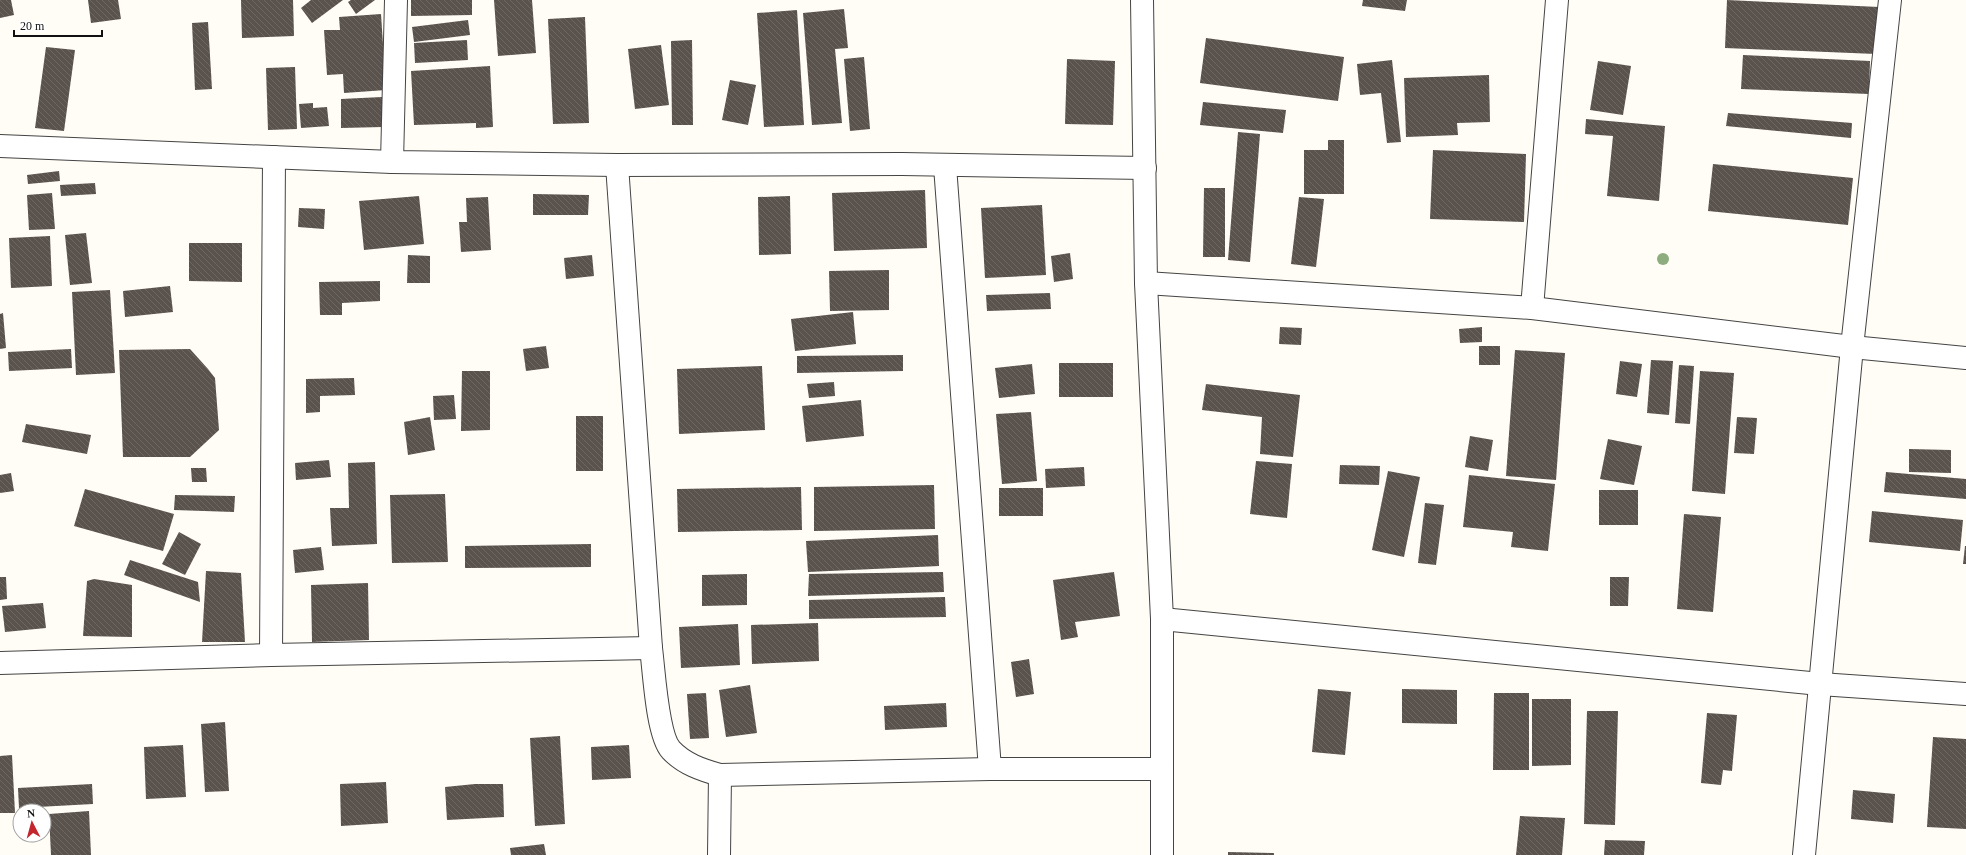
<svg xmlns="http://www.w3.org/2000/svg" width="1966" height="855" font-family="Georgia,serif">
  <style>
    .building { fill: url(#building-back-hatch) }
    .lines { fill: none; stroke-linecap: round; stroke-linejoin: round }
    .minor-casing { stroke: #444; stroke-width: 24 }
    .minor { stroke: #fff; stroke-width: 22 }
    .tree { fill: #8dad7f }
  </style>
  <defs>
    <pattern id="building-back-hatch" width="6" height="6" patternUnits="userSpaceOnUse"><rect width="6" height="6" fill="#5a524d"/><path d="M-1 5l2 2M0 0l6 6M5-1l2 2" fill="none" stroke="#6d6662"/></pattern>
  </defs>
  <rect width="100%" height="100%" fill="#fffdf5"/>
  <g class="building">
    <path d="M0 0H11L14 15 0 18Z"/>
    <path d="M88 0H118L121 19 91 23Z"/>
    <path d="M241 0H293L294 36 242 38Z"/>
    <path d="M311 0H343L312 23 301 8Z"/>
    <path d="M351 0H375L356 14 348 2Z"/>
    <path d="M411 0H472V15L411 16Z"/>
    <path d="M494 0H532L536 53 498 56Z"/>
    <path d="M1363 0H1407L1405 11 1362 6Z"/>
    <path d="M1727 0 1879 7 1876 54 1725 48Z"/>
    <path d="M844 9 848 48 835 49 842 123 812 125 803 13Z"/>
    <path d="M797 10 804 125 764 127 757 13Z"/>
    <path d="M381 14 386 90 344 93 343 74 327 75 324 30H340L339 17Z"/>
    <path d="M585 17 589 123 553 124 548 19Z"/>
    <path d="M468 20 470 35 414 42 412 27Z"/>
    <path d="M208 22 212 89 195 90 192 23Z"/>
    <path d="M1206 38 1344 57 1338 101 1200 83Z"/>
    <path d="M467 40 468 60 415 63 414 43Z"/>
    <path d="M692 40 693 125H672L671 41Z"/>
    <path d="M661 45 669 105 635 109 628 49Z"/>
    <path d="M46 47 75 50 64 131 35 128Z"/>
    <path d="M1743 55 1870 61 1869 94 1741 89Z"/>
    <path d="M864 57 870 129 850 131 844 59Z"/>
    <path d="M1067 59 1115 61 1113 125 1065 124Z"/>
    <path d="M1392 60 1401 142 1387 143 1381 93 1360 95 1357 64Z"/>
    <path d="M1598 61 1631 66 1623 115 1590 110Z"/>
    <path d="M490 66 493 127 476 128V123L414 125 411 71Z"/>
    <path d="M295 67 297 129 268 130 266 68Z"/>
    <path d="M1489 75 1490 122 1457 123 1458 135 1406 137 1404 78Z"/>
    <path d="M730 80 756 85 748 125 722 120Z"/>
    <path d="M382 97 383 127 341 128V99Z"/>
    <path d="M1203 102 1286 110 1283 133 1200 125Z"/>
    <path d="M313 103V108L327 107 329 126 301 128 299 104Z"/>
    <path d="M1728 113 1852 123 1851 138 1726 126Z"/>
    <path d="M1586 119 1665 126 1659 201 1607 196 1613 136 1585 134Z"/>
    <path d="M1238 132 1260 134 1250 262 1228 260Z"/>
    <path d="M1328 140H1344V194H1304V150H1328Z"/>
    <path d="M1433 150 1526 154 1524 222 1430 219Z"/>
    <path d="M1713 164 1853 178 1848 225 1708 211Z"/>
    <path d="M59 171 60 181 28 184 27 175Z"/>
    <path d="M95 183 96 194 61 196 60 185Z"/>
    <path d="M1204 188H1225V257H1203Z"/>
    <path d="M925 190 927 248 834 251 832 193Z"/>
    <path d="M52 193 55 229 29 230 27 195Z"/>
    <path d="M533 194 589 195 588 215H533Z"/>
    <path d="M419 196 424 244 364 250 359 201Z"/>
    <path d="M790 196 791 254 759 255 758 197Z"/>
    <path d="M488 197 491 250 461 252 459 222H467L466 198Z"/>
    <path d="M1299 197 1324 199 1316 267 1291 264Z"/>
    <path d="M1042 205 1046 275 985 278 981 208Z"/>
    <path d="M299 208 325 209 324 229 298 227Z"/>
    <path d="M86 233 92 283 70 285 65 235Z"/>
    <path d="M50 236 52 286 11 288 9 238Z"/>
    <path d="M189 243H242V282L189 281Z"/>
    <path d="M1070 253 1073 279 1054 282 1051 256Z"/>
    <path d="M408 255 430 256V283H407Z"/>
    <path d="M592 255 594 276 566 279 564 258Z"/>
    <path d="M889 270V310L830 311 829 271Z"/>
    <path d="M380 281V301L342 303V315H320L319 282Z"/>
    <path d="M170 286 173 312 125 317 123 291Z"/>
    <path d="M110 290 115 373 76 375 72 292Z"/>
    <path d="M1050 293 1051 309 987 311 986 295Z"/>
    <path d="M853 312 856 344 795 351 791 319Z"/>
    <path d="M3 313 6 348 0 349V314Z"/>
    <path d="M1280 327 1302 328 1301 345 1279 344Z"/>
    <path d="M1482 327V342L1460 343 1459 329Z"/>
    <path d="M546 346 549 368 526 371 523 349Z"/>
    <rect x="1479" y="346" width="21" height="19"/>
    <path d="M71 349 72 368 9 371 8 352Z"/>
    <path d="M190 349 208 369 215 378 219 430 190 457H123L119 350Z"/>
    <path d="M1515 350 1565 353 1556 480 1506 476Z"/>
    <path d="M903 355V371L797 373V356Z"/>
    <path d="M1651 360 1673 361 1669 415 1647 413Z"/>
    <path d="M1620 361 1642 364 1637 397 1616 394Z"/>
    <rect x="1059" y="363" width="54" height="34"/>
    <path d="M1032 364 1035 394 999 398 995 368Z"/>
    <path d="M1679 365 1694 366 1690 424 1675 423Z"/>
    <path d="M762 366 765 430 679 434 677 369Z"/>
    <path d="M462 371H490V430L461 431Z"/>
    <path d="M1700 371 1734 373 1725 494 1692 491Z"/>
    <path d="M354 378 355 395 320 396V412L306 413V379Z"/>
    <path d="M834 382 835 396 809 398 807 384Z"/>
    <path d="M1206 384 1300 395 1293 457 1260 454 1262 417 1202 410Z"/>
    <path d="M454 395 456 419 434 420 433 396Z"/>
    <path d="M861 400 864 436 806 442 802 406Z"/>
    <path d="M1031 412 1037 481 1002 484 996 414Z"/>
    <rect x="576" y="416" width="27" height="55"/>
    <path d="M430 417 435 450 408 455 404 422Z"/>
    <path d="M1737 417 1757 418 1754 454 1734 453Z"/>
    <path d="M26 424 91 435 87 454 22 442Z"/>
    <path d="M1470 436 1493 440 1488 471 1465 467Z"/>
    <path d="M1608 439 1642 446 1634 485 1600 479Z"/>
    <path d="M1909 449 1951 450V473L1909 472Z"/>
    <path d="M329 460 331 477 296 480 295 463Z"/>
    <path d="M1256 461 1292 464 1287 518 1250 514Z"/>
    <path d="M375 462 377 544 332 546 330 508H349L348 463Z"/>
    <path d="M1340 465 1380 466 1379 485 1339 484Z"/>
    <path d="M1084 467 1085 486 1046 488 1045 469Z"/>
    <path d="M191 468H206L207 482H192Z"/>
    <path d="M1388 471 1420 477 1404 557 1372 550Z"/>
    <path d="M1886 472 1966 479V499L1884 492Z"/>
    <path d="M11 473 14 491 0 493V475Z"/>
    <path d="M1469 475 1555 484 1548 551 1511 547 1513 532 1463 527Z"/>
    <path d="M934 485 935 529 814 531V487Z"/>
    <path d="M801 487 802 530 678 532 677 489Z"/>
    <rect x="999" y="488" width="44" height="28"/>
    <path d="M85 489 174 514 163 551 74 526Z"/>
    <rect x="1599" y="490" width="39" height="35"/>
    <path d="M445 494 448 562 392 563 390 495Z"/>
    <path d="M175 495 235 496 234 512 174 510Z"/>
    <path d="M1425 503 1444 505 1436 565 1418 563Z"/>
    <path d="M1872 511 1963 520 1960 551 1869 542Z"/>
    <path d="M1684 514 1721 517 1713 612 1677 609Z"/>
    <path d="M179 532 201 544 185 575 162 564Z"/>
    <path d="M938 535 939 566 808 572 806 541Z"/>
    <path d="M591 544V567L465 568V546Z"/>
    <path d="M1965 546H1966V564H1963Z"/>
    <path d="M321 547 324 570 295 573 293 550Z"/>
    <path d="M130 560 198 582 200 602 124 575Z"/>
    <path d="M206 571 241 573 245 642H202Z"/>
    <path d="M943 572 944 592 808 596 809 574Z"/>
    <path d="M1114 572 1120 616 1075 622 1078 637 1061 640 1053 580Z"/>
    <path d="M747 574V605L702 606V575Z"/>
    <path d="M0 577H6L7 599 0 600Z"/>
    <path d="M1610 577H1629L1628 606H1610Z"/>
    <path d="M94 579 132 585V637L83 636 87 581Z"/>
    <path d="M368 583 369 640 312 642 311 585Z"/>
    <path d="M945 597 946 617 809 619V600Z"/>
    <path d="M43 603 46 628 5 632 2 606Z"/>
    <path d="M818 623 819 661 752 664 751 625Z"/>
    <path d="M738 624 740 665 681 668 679 627Z"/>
    <path d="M1029 659 1034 694 1016 697 1011 662Z"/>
    <path d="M750 685 757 733 726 737 719 690Z"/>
    <path d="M1318 689 1351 692 1345 755 1312 752Z"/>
    <path d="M1402 689 1457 690V724L1402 723Z"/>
    <path d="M706 693 709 738 690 739 687 694Z"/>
    <path d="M1494 693H1529V770H1493Z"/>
    <path d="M1532 699H1571V765L1532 766Z"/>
    <path d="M946 703 947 727 885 730 884 706Z"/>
    <path d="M1587 711H1618L1615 825 1584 824Z"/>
    <path d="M1707 713 1737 715 1732 771 1723 770 1721 785 1701 783Z"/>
    <path d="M225 722 229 791 205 792 201 724Z"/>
    <path d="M560 736 565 824 535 826 530 738Z"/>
    <path d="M1933 737 1966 739V829L1927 827Z"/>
    <path d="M183 745 186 797 146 799 144 747Z"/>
    <path d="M629 745 631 778 592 780 591 747Z"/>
    <path d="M12 755 15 813H0V756Z"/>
    <path d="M386 782 388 823 341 826 340 784Z"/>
    <path d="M92 784 93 804 19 808 18 788Z"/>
    <path d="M475 784H503L504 817 447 820 445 787Z"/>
    <path d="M1853 790 1895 794 1893 823 1851 819Z"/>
    <path d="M89 811 91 855H51L49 814Z"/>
    <path d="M1520 816 1565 818 1562 855H1516Z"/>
    <path d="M1605 840 1645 841 1644 855H1604Z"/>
    <path d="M544 844 546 855H511L510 848Z"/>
    <path d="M1228 852 1274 853V855H1228Z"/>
  </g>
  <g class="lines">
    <g class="minor-casing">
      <g id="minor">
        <path d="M1142 0 1146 283 1162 619V855"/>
        <path d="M0 146 392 162 617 165 902 164 1145 168"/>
        <path d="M392 162 396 0"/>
        <path d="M617 165 651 648C654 670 657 735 671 750 684 764 702 770 720 775L990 769H1162"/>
        <path d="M945 166 990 769"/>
        <path d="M1146 283 1532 308 1852 347 1966 358"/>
        <path d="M1532 308 1557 0"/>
        <path d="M1162 619 1820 684 1966 694"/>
        <path d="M271 655 274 157"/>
        <path d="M0 663 271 655 651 648"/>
        <path d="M719 855 720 775"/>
        <path d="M1804 855 1852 347 1890 0"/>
      </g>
    </g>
    <use href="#minor" class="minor"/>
  </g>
  <circle class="tree" cx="1663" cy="259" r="6"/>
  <g transform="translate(32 823) rotate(354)"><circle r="19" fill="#ffffff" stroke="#a0a0a0"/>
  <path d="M0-3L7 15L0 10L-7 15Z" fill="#c4262e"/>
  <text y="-6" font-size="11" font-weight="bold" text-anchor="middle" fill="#111111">N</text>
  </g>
  <path d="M14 30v6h88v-6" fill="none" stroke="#111111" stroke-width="2"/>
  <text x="20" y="30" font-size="12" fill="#111111" stroke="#ffffff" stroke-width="3" paint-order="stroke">20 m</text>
</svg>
